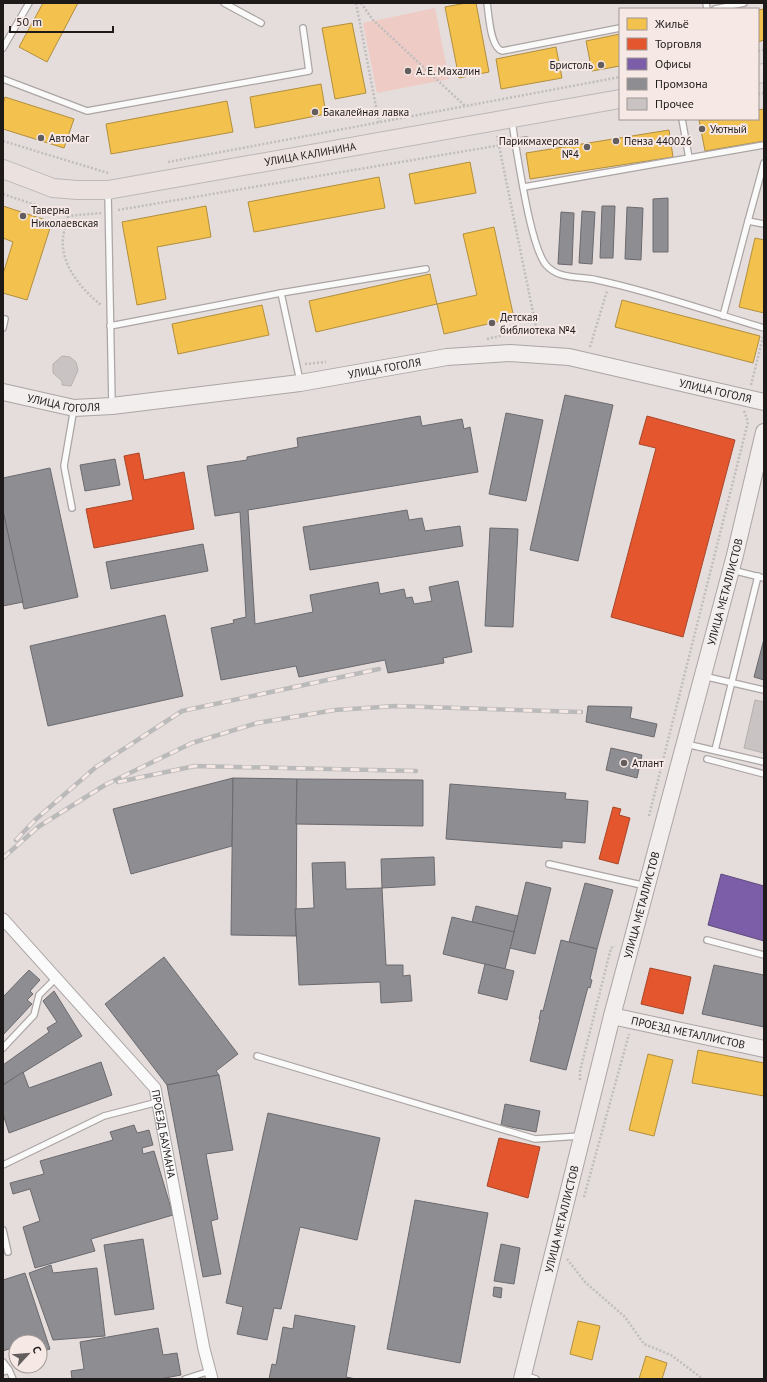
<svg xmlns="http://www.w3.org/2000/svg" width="767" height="1382" font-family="'PT Sans',sans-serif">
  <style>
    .green { fill: #eecbc4 }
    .homes { fill: #f2c14e; stroke: #b28f3e }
    .shops { fill: #e4572e; stroke: #a94528 }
    .offices { fill: #7b5ea7; stroke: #5f4a7c }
    .industry { fill: #8d8d92; stroke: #6c6a6e }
    .building { fill: #c9c4c3; stroke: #b6b0af }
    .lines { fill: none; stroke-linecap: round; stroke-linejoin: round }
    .lane-casing { stroke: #aba5a4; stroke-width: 8 }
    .street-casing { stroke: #aba5a4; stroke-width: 13 }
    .secondary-casing { stroke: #aba5a4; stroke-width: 18 }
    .primary-casing { stroke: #bcb8b7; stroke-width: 20 }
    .path { stroke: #bfbdbd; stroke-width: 2.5; stroke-dasharray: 2 2; stroke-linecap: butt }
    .lane { stroke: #fbfafa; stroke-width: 5.5 }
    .street { stroke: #fbfafa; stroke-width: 11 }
    .secondary { stroke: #f2eeed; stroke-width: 16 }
    .primary { stroke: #ebe1df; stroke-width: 18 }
    .rail-casing { stroke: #bbbaba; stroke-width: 4.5 }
    .rail { stroke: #f6e8e5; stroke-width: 3; stroke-dasharray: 9; stroke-linecap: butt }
    .poi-dot { fill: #635e5d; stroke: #f6e8e5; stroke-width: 1.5 }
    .labels { text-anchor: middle; stroke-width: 4; stroke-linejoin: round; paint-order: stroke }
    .poi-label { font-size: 11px; fill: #1e1a19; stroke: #f6e8e5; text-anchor: start }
    .street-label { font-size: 11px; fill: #1e1a19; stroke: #f6e8e5 }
  </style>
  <rect width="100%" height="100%" fill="#e4dddc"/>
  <path class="green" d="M435 8 449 79 377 93 363 23Z"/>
  <g class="homes">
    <path d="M43 3H78L47 62 19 47Z"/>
    <path d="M466 3H476L489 72 459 78 445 7Z"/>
    <path d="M764 9V40L758 42V10Z"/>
    <path d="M352 23 366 93 335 99 322 28Z"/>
    <path d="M620 34V66L592 71 586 41Z"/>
    <path d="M556 47 562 78 501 89 496 59Z"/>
    <path d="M321 84 326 114 255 128 250 97Z"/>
    <path d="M5 97 74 119 64 148 3 129V104Z"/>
    <path d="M227 101 233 132 111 154 106 124Z"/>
    <path d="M764 109V141L705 151 699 120 758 119V110Z"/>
    <path d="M669 130 673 157 530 179 526 153Z"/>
    <path d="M470 162 476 193 415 204 409 174Z"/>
    <path d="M379 177 385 208 254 232 248 202Z"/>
    <path d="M3 206 52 222 27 300 3 293V274L13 242 3 238Z"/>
    <path d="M206 206 211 237 157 247 166 299 137 305 122 222Z"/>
    <path d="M494 227 514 318 444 334 437 304 477 295 463 234Z"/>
    <path d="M755 238 764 240V313L739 307Z"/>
    <path d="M430 274 437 304 316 332 309 301Z"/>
    <path d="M622 300 760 336 753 363 615 327Z"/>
    <path d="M262 305 269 335 178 354 172 324Z"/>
    <path d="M698 1050 764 1063V1096L692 1083Z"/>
    <path d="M648 1054 673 1060 654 1136 629 1130Z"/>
    <path d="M578 1321 600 1326 592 1360 570 1354Z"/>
    <path d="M646 1356 667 1363 662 1379H639Z"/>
  </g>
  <g class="shops">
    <path d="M647 416 735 440 683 637 611 617 656 448 639 444Z"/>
    <path d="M139 453 144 480 184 472 194 529 94 548 86 509 133 500 124 456Z"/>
    <path d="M613 807 621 809 619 815 630 818 618 864 599 859Z"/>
    <path d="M650 968 691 977 683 1014 641 1004Z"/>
    <path d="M499 1138 540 1147 528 1198 487 1186Z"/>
  </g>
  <path class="offices" d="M721 874 764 886V941L708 925Z"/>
  <g class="industry">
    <path d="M668 198V252H653V199Z"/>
    <path d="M602 206H615L613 258H600Z"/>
    <path d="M627 207 643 208 641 260 625 259Z"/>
    <path d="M582 211 595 212 592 264 579 263Z"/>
    <path d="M561 212 574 213 572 265 558 264Z"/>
    <path d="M565 395 613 405 578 561 530 550Z"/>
    <path d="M506 413 543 420 526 501 489 494Z"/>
    <path d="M420 416 422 426 462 419 464 429 470 427 478 472 248 510 255 624 313 612 310 595 378 582 380 594 404 589 406 598 412 597 414 604 432 601 429 587 458 581 472 652 443 658 444 663 388 673 385 660 299 677 296 666 221 680 211 628 234 623 233 620 246 617 240 512 215 516 207 466 247 460V457L298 447 297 438Z"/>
    <path d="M115 459 120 485 85 491 80 465Z"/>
    <path d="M50 468 78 597 24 609 3 511V478Z"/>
    <path d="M407 510 409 520 422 518 425 531 460 526 463 546 310 570 303 527Z"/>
    <path d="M3 511 23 602 3 606Z"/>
    <path d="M490 528 518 529 513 627 485 626Z"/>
    <path d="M203 544 208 571 111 589 106 562Z"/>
    <path d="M165 615 183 696 48 726 30 646Z"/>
    <path d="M764 639V680L754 677Z"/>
    <path d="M588 706 632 707 630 718 657 724 654 737 586 722Z"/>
    <path d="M611 748 642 755 637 778 606 770Z"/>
    <path d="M233 778 232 846 131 874 113 809Z"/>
    <path d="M233 778 297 779 296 936 231 935Z"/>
    <path d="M297 779 423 780V826L296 824Z"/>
    <path d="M450 784 566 793 565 799 588 801 585 843 562 841V848L446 839Z"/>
    <path d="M434 857 435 885 382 888 381 859Z"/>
    <path d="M345 862 346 889 382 888 386 965H403V976L410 975 412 1001 381 1003 380 982 299 985 295 909 314 908 312 863Z"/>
    <path d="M526 882 551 888 535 954 510 948Z"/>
    <path d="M585 883 613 890 597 949 569 942Z"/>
    <path d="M476 906 518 916 514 932 472 922Z"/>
    <path d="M452 917 514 932 505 969 443 954Z"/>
    <path d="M561 940 597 949 590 979 592 980 590 988 588 987 566 1070 530 1061 540 1019H539L541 1010 543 1011Z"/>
    <path d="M164 957 238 1054 216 1071 219 1075 167 1085 105 1004Z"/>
    <path d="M485 964 514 971 507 1000 478 993Z"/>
    <path d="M714 965 764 975V1027L702 1014Z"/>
    <path d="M29 970 40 980 30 991 33 994 27 1000 32 1004 3 1035V997Z"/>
    <path d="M54 991 82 1036 3 1085V1065L49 1032 47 1028 57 1022 43 1001Z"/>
    <path d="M101 1062 112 1095 9 1133 3 1114V1085L23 1072 29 1088Z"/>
    <path d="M219 1075 233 1150 206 1154 218 1219 211 1221 221 1274 203 1277 167 1085Z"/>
    <path d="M505 1104 540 1111 536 1132 501 1125Z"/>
    <path d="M268 1113 380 1138 357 1240 300 1227 281 1309 274 1308 267 1340 237 1334 243 1307 226 1303Z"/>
    <path d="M134 1125 137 1133 149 1130 153 1145 142 1148 143 1154 154 1151 173 1215 91 1239 95 1251 35 1268 23 1227 40 1221 30 1189 13 1194 10 1183 44 1174 40 1161 113 1140 110 1132Z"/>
    <path d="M415 1200 488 1213 460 1363 387 1349Z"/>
    <path d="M143 1239 154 1309 115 1315 104 1245Z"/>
    <path d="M501 1244 520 1248 514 1284 494 1281Z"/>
    <path d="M51 1265 53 1273 97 1268 105 1336 53 1340 29 1273Z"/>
    <path d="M25 1273 50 1349 40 1352V1342H16V1348L15 1347 3 1351V1280Z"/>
    <path d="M494 1287 502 1288 501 1298 493 1296Z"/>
    <path d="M295 1315 355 1326 346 1377 356 1379H269L272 1364 276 1365 283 1327 293 1329Z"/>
    <path d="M158 1328 163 1355 177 1353 181 1375 160 1379H72L71 1371 84 1369 80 1342Z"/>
  </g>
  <g class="building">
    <path d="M62 356 70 357 76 362 78 370 71 386 62 385V381L53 373V364Z"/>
    <path d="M755 700 764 702V753L744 748Z"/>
  </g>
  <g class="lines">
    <g class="lane-casing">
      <g id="lane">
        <path d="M224 3 261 23"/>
        <path d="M487 3C489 15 490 47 502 51L620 28"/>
        <path d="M706 3 707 9"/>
        <path d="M715 9 744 3"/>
        <path d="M3 48 29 3"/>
        <path d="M3 79 87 111 309 71 303 28"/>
        <path d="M682 119 689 158 764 145"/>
        <path d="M512 121 515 142 526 140"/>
        <path d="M515 142C520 169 531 247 546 265 559 280 580 276 597 280 654 292 709 312 764 328"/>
        <path d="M524 187 689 158"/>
        <path d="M108 192 112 405"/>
        <path d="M748 221 764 163"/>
        <path d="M281 293 426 269"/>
        <path d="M723 316 748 221 764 224"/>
        <path d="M3 319H5L3 328"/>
        <path d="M110 326 281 293 300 381"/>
        <path d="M72 508 64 466 74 408"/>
        <path d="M732 570 764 578"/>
        <path d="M703 676 764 690"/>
        <path d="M686 744 764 762"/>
        <path d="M715 750 758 576"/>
        <path d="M707 759 764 774"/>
        <path d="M549 864 646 886"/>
        <path d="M707 940 764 955"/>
        <path d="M3 1048 34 1015 39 995 56 978"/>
        <path d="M257 1056 535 1139 580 1136"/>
        <path d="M3 1165 104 1116 158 1102"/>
        <path d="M3 1230 8 1252"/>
        <path d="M3 1362 9 1370"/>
        <path d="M3 1372 9 1370 13 1379"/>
        <path d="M523 1375 536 1379"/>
        <path d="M185 1379 210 1371"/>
      </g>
    </g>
    <g class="street-casing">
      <g id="street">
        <path id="s1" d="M3 919 155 1088 204 1349 212 1379"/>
      </g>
    </g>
    <g class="secondary-casing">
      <g id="secondary">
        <path id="s2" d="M3 392 74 408 112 406 300 383 447 357 510 353 569 357 764 402"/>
        <path id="s3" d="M612 1016 764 1049"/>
        <path id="s4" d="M522 1379 612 1016 735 555 764 432"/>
      </g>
    </g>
    <g class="primary-casing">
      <g id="primary">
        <path d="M758 74 764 73"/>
        <path id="s5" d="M3 169 53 188 77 190H108L620 99"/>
      </g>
    </g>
    <g class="path">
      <path d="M356 3 379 122"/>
      <path d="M361 3 373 20 465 106"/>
      <path d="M758 51 764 50"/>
      <path d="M758 94 764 93"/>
      <path d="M3 141 108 173"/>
      <path d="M168 162 620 77"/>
      <path d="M3 194 68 216 101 213"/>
      <path d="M118 210 507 144"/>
      <path d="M68 216C67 223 64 230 63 237 60 264 81 289 101 305"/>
      <path d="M487 339 536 327 497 136"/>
      <path d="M590 347 607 291"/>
      <path d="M305 364 326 362"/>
      <path d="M751 385 763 337"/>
      <path d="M649 816 748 422 744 411"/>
      <path d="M580 1080V1071L611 948 615 946"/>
      <path d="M584 1197 629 1034"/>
      <path d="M567 1259 585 1282 625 1317 644 1344 671 1355 703 1379"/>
    </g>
    <use href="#lane" class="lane"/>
    <use href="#street" class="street"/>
    <use href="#secondary" class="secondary"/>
    <use href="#primary" class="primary"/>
    <g class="rail-casing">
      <g id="rail">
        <path d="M118 782 195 766 416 771"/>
        <path d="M16 840 35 820 96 767 182 711 379 669"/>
        <path d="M3 858 38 827 105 785 192 743 257 723 335 710 396 706 581 712"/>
      </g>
    </g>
    <use href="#rail" class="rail"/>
  </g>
  <g class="poi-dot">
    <circle cx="601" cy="65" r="4"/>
    <circle cx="408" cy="71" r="4"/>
    <circle cx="315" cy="112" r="4"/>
    <circle cx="702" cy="129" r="4"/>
    <circle cx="41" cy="138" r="4"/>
    <circle cx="616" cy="141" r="4"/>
    <circle cx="587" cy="147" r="4"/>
    <circle cx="23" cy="216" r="4"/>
    <circle cx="492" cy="323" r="4"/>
    <circle cx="624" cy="763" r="4"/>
  </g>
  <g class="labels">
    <g class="poi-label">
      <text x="593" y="69" text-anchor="end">Бристоль</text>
      <text x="416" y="75">А. Е. Махалин</text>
      <text x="323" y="116">Бакалейная лавка</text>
      <text x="710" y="133">Уютный</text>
      <text x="49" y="142">АвтоМаг</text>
      <text x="579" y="145" text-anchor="end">Парикмахерская<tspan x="579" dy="13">№4</tspan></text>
      <text x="624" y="145">Пенза 440026</text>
      <text x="31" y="214">Таверна<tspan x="31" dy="13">Николаевская</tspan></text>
      <text x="500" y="321">Детская<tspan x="500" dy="13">библиотека №4</tspan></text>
      <text x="632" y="767">Атлант</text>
    </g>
    <g class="street-label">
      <text dy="4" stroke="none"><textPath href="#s5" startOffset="314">УЛИЦА КАЛИНИНА</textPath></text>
      <text dy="4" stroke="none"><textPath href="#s2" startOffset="386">УЛИЦА ГОГОЛЯ</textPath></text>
      <text dy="4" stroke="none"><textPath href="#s2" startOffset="722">УЛИЦА ГОГОЛЯ</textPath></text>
      <text dy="4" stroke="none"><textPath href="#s2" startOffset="62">УЛИЦА ГОГОЛЯ</textPath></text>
      <text dy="4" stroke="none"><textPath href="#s4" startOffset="813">УЛИЦА МЕТАЛЛИСТОВ</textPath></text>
      <text dy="4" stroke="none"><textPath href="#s4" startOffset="489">УЛИЦА МЕТАЛЛИСТОВ</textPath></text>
      <text dy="4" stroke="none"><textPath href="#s3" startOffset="78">ПРОЕЗД МЕТАЛЛИСТОВ</textPath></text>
      <text dy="4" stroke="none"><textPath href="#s1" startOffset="274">ПРОЕЗД БАУМАНА</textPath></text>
      <text dy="4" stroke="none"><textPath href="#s4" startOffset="165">УЛИЦА МЕТАЛЛИСТОВ</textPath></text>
    </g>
  </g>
  <rect width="767" height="1382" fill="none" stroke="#1e1a19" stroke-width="8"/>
  <rect x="619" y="8" width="140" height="112" fill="#f6e8e5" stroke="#a09693"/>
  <rect x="627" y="18" width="20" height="12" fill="#f2c14e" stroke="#a09693"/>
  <text x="655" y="28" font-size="12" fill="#1e1a19">Жильё</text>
  <rect x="627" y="38" width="20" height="12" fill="#e4572e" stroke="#a09693"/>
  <text x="655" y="48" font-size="12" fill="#1e1a19">Торговля</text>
  <rect x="627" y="58" width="20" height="12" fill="#7b5ea7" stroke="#a09693"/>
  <text x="655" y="68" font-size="12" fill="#1e1a19">Офисы</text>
  <rect x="627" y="78" width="20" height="12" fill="#8d8d92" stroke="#a09693"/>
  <text x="655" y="88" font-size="12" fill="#1e1a19">Промзона</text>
  <rect x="627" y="98" width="20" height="12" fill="#c9c4c3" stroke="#a09693"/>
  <text x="655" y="108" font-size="12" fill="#1e1a19">Прочее</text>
  <g transform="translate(28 1354) rotate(64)"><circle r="19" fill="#f6e8e5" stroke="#a09693"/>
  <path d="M0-3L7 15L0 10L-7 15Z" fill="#635e5d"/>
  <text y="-6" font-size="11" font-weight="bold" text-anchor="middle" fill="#1e1a19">С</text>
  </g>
  <path d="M10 26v6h103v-6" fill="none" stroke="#1e1a19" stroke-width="2"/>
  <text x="16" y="26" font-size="12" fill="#1e1a19" stroke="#f6e8e5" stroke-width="3" paint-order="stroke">50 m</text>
</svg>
